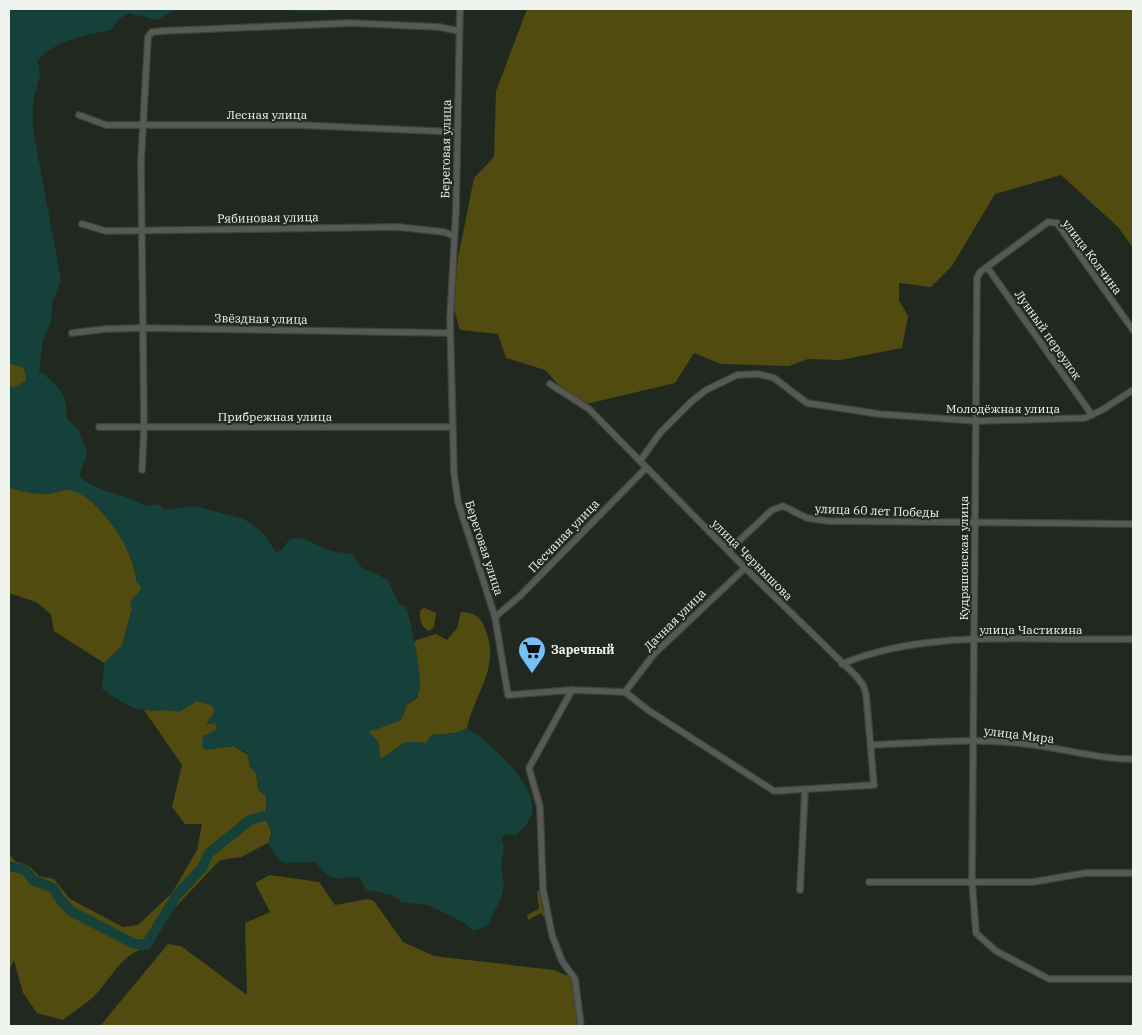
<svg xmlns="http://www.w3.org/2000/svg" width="1142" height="1035" font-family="'IBM Plex Serif',serif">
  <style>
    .green { fill: #514b0f }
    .water { fill: #16413b }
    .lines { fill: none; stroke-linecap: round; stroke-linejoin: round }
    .river { stroke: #16413b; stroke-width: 10 }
    .minor-casing { stroke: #3e443d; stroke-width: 8 }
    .minor { stroke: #575954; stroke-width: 5.5 }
    .labels { text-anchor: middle; stroke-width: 4; stroke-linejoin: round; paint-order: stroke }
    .street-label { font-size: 12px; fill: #eef3ee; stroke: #212820 }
    .poi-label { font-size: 12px; font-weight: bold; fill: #eef3ee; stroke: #212820; text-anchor: start }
  </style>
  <rect width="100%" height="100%" fill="#212820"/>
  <g class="green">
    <path d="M527 9H1133V248L1118 227 1061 175 995 194 952 266 931 287 899 283V300L908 316 902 348 840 360 808 359 789 366 721 364 694 353 675 383 578 406 545 370 506 358 498 334 460 330 453 306 458 258 474 178 494 157 496 91Z"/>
    <path d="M9 363 23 367 26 375V381L14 388 9 386Z"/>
    <path d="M9 487C21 492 40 495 54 493 58 492 64 489 69 490 97 493 137 554 136 581L142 587 141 591 136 595 122 646 104 663 54 631 51 614 36 602 9 593Z"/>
    <path d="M425 608 436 613 434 627 429 631C421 628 418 617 421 609Z"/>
    <path d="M461 612C476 613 481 617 486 631 500 669 475 692 467 728L456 733 432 735 426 743 405 742 381 760 368 732 401 720 407 705 418 697V663L414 645 416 640 436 634 447 640 457 628Z"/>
    <path d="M197 701 212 705 215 711 207 724 215 723 217 729 212 749 233 746 250 756 249 766 256 773 258 789 266 796V821C273 829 272 834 268 843L241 857 220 860 167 916 149 948C124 950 113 976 97 993 88 1003 74 1011 63 1020L37 1013 23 993 14 960 9 970V854L15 861 29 866 39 876 54 879 70 899 123 927 138 925 172 893 197 850 202 824H185L172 807 182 765 144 710 168 709 179 711Z"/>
    <path d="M270 875 319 882 335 905 368 899 374 901 403 942 434 956 554 970 575 979 581 1026H100L168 944 181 946 247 995 245 923 270 912 255 883Z"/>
    <path d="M540 889 547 922 541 913 528 920 527 915 539 909 537 892Z"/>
  </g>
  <g class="water">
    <path d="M9 9H177L157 20 128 13 118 20 111 30C84 35 57 40 38 60L40 75 33 101V129L61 280 52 303 51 322 43 341 39 371C60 387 66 391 67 419L79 430 87 454 79 476C98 494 124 492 145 506L159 504 165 510 194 506 244 519 263 533 276 552 282 550C293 527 309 542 325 549 333 552 344 553 352 554L362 568 387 579 399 604 406 607C411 623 425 681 418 695 416 699 410 701 407 705 404 709 403 715 401 720L369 732 378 741 381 759 405 742 426 743 432 735 456 733 467 728C489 742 537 784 532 813 530 822 523 828 516 835L505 834 501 838 504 847 501 864 504 885 501 898 487 926 474 931 463 922 428 905 402 902 393 895 367 890 358 877C333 878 331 883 316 862L285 863 278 859 268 843 272 833 264 816 267 810 266 796 258 789 256 773 249 766 248 753 233 746 205 750 202 746 203 736 217 729 215 723 206 724 215 712 212 705 197 701 179 712C167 709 156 712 144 710 128 708 115 698 102 689L104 663 122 646 132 608 130 602 142 588 136 580C137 554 97 493 69 490 64 489 58 492 54 493 40 495 21 492 9 487V386L14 388 26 381V375L23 367 9 363Z"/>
    <path d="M273 9H332L329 11 305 12Z"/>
  </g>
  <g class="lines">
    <path class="river" d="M9 866 25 870 33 880 53 888 60 899 71 911 134 944 146 945 176 896 202 868 209 853 250 820 264 816"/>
    <g class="minor-casing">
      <g id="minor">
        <path d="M460 9 456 210 450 319 454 473 458 502 495 617 508 695 572 690 625 692 648 710 774 791 874 785 866 694 863 685 856 676 745 568 589 409 550 384"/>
        <path d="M79 115 106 125H298L456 132"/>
        <path d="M82 224 106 231 398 227 444 232 454 236"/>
        <path d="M987 267 1092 415"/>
        <path d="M1133 330 1057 223 1048 222 980 272 977 278 972 881 976 933 996 951 1049 979H1133"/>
        <path d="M72 333 106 329 142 328 450 333"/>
        <path d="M99 427H451"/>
        <path d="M640 461 660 433 691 402 706 390 737 375 759 374 774 378 807 403 879 414 976 421 1085 418 1102 410 1133 390"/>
        <path d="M142 470 144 427 141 161 148 37 152 32 163 31 351 23 439 27 459 31"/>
        <path d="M729 550 772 510 783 506 807 518 828 521 1133 524"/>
        <path d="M495 617 520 596 646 468"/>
        <path d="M842 664C929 627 1040 642 1133 639"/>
        <path d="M572 690 529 768 540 807 543 889 552 935 562 961 575 979 581 1026"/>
        <path d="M625 692 654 654 745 568"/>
        <path d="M872 745C920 743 968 738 1017 743 1056 746 1093 759 1133 759"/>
        <path d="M869 882H1033L1085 873H1133"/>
        <path d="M800 890 805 790"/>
      </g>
    </g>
    <use href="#minor" class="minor"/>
  </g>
  <defs>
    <g id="supermarket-pin" transform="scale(1.4375)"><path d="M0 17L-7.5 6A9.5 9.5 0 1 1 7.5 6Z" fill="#74c0f6" stroke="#212820"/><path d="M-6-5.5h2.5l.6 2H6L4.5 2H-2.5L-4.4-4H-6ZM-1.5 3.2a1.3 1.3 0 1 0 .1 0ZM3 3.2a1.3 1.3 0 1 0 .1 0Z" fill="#111"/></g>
  </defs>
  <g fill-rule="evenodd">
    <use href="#supermarket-pin" x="532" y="650"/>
  </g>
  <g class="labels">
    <g class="street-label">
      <text x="267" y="119">Лесная улица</text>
      <text transform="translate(446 149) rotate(-89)" y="4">Береговая улица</text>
      <text transform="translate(268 218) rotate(-1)" y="4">Рябиновая улица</text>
      <text transform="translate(1092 257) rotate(53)" y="4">улица Колчина</text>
      <text transform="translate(261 319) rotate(1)" y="4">Звёздная улица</text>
      <text transform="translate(1048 335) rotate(55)" y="4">Лунный переулок</text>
      <text x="1003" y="413">Молодёжная улица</text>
      <text x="275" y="421">Прибрежная улица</text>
      <text transform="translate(877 511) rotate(2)" y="4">улица 60 лет Победы</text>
      <text transform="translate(564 536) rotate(-46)" y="4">Песчаная улица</text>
      <text transform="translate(484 548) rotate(72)" y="4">Береговая улица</text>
      <text transform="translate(964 558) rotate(-90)" y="4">Кудряшовская улица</text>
      <text transform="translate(752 560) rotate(45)" y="4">улица Чернышова</text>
      <text transform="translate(675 620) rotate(-45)" y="4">Дачная улица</text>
      <text x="1031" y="634">улица Частикина</text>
      <text transform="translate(1019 735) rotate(7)" y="4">улица Мира</text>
    </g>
    <g class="poi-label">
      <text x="551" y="654">Заречный</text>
    </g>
  </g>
  <rect width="1142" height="1035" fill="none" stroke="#eef3ee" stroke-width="20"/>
</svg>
